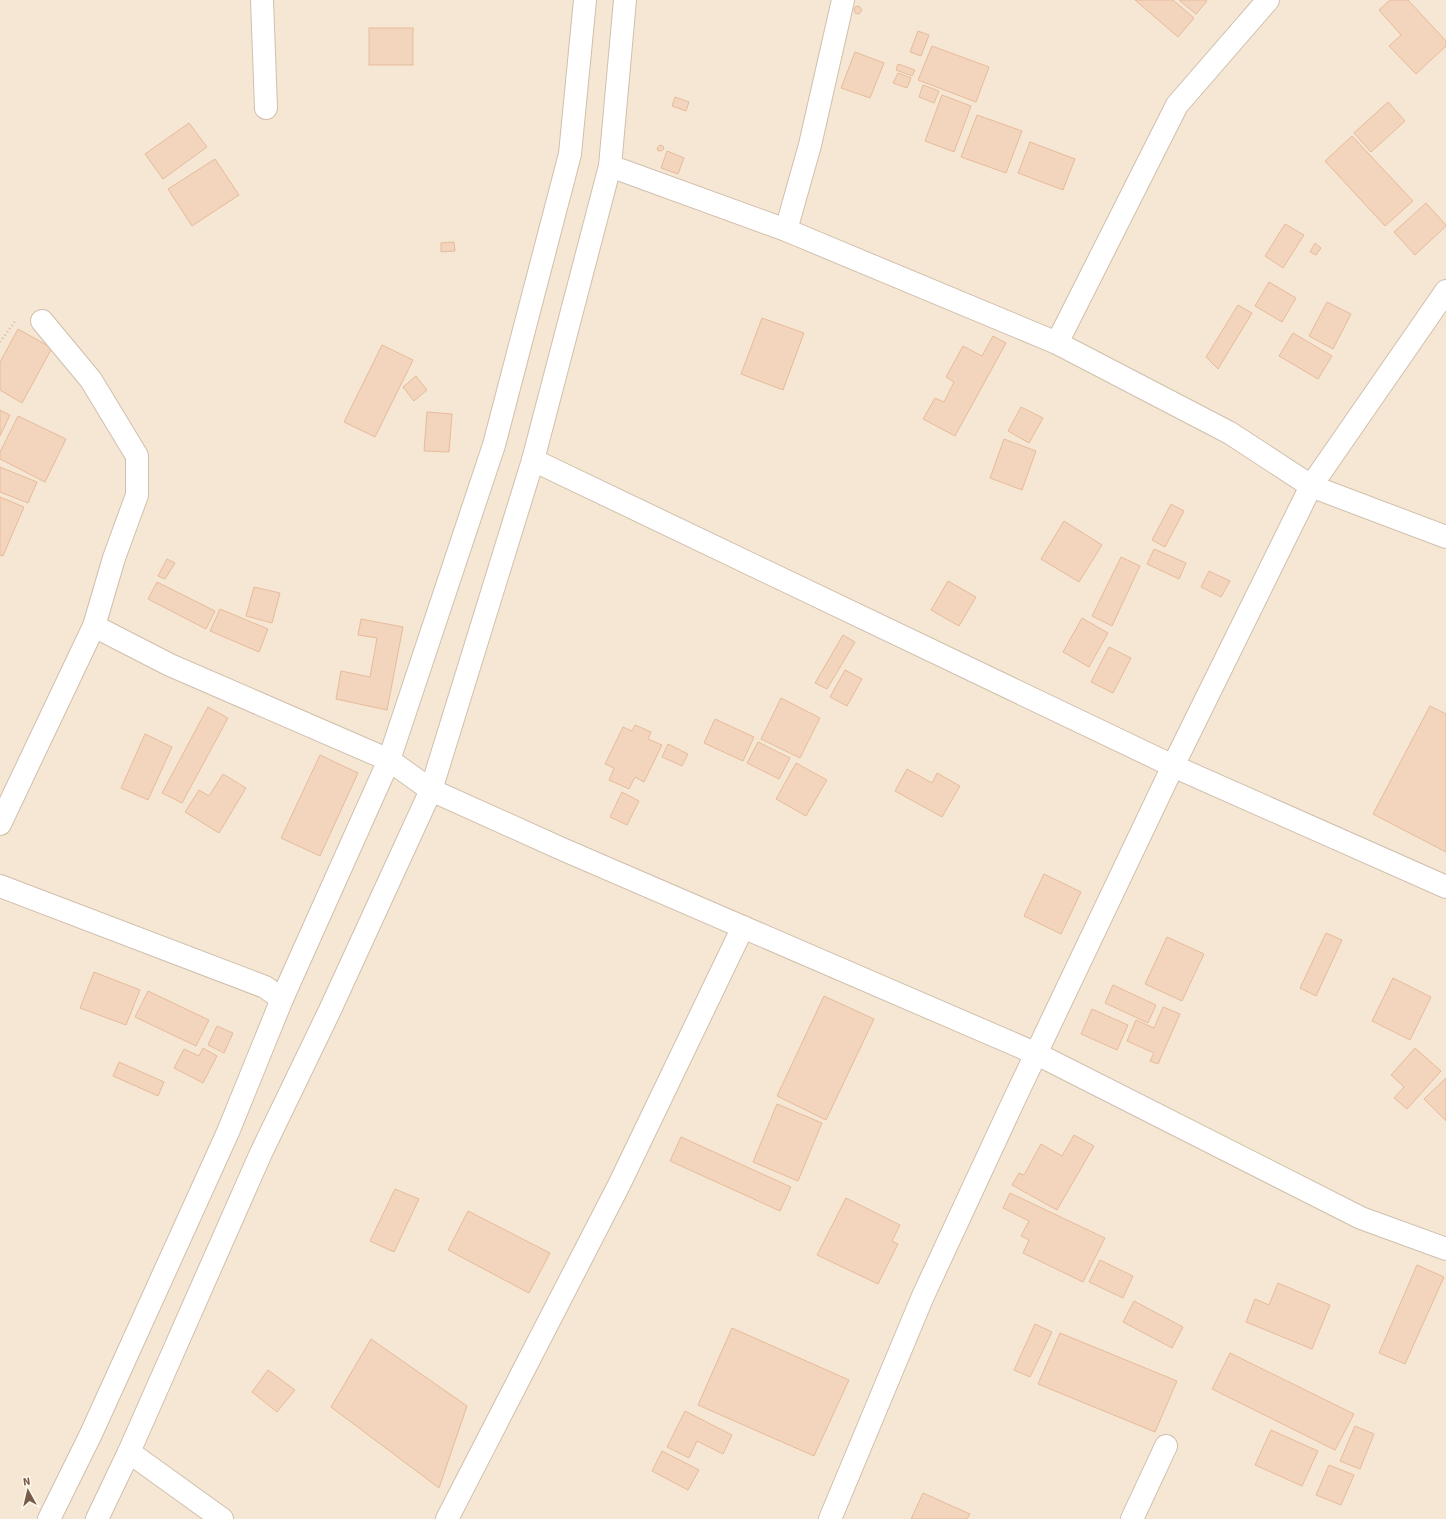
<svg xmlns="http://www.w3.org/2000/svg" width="1446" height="1519" font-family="'Source Sans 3',sans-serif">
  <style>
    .residential { fill: #f5e7d3 }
    .building { fill: #f3d4bc; stroke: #e7bb9b }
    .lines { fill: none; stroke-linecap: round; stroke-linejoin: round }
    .street-casing { stroke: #d1bfad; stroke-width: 24 }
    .path { stroke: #d9b79f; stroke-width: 2.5; stroke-dasharray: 1 3; stroke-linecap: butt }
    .street { stroke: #fff; stroke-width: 22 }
  </style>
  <rect width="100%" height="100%" fill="#fdf5e5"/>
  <rect class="residential" x="0" y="0" width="1446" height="1519"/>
  <g class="building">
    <path d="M1135 0H1173L1194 18 1178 37Z"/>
    <path d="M1179 0H1205L1207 1 1196 14Z"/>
    <path d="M1390 0H1408L1446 41V46L1416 74 1389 46 1401 35 1379 10Z"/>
    <path d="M856 6 860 7 862 10 859 14 855 13 854 9Z"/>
    <rect x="369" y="28" width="44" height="37"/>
    <path d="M918 31 929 35 921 56 910 52Z"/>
    <path d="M932 46 989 67 976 102 918 80Z"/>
    <path d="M855 52 884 63 870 98 841 88Z"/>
    <path d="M898 64 915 70 912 76 896 70Z"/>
    <path d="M898 73 911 78 907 88 893 83Z"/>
    <path d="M923 85 939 91 934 103 919 97Z"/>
    <path d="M942 95 971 106 954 152 925 141Z"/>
    <path d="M675 97 689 102 686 111 672 106Z"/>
    <path d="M1388 102 1405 121 1371 152 1354 133Z"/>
    <path d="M977 115 1022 131 1006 173 961 157Z"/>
    <path d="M189 123 207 147 163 179 145 154Z"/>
    <path d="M1352 136 1413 201 1385 226 1325 161Z"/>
    <path d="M1030 142 1075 159 1063 190 1018 173Z"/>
    <path d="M660 145 663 146 664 149 661 151H658L657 148Z"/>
    <path d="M667 151 684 158 678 174 661 168Z"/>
    <path d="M215 159 239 195 192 226 168 189Z"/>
    <path d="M1426 203 1446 225V226L1415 255 1394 232Z"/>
    <path d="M1285 224 1304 235 1283 268 1265 256Z"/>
    <path d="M454 242 455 251 441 252V243Z"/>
    <path d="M1315 243 1321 248 1316 255 1310 252Z"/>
    <path d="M1269 282 1296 298 1282 322 1255 306Z"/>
    <path d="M1327 302 1351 314 1333 349 1309 336Z"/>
    <path d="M1238 305 1252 313 1218 369 1206 357Z"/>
    <path d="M762 318 804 333 783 390 741 374Z"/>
    <path d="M18 329 52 348 22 403 0 390V362Z"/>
    <path d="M1293 333 1332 356 1318 379 1279 356Z"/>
    <path d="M993 336 1006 343 955 436 923 419 935 398 944 402 954 382 946 377 963 346 982 356Z"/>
    <path d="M382 345 413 360 375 437 344 422Z"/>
    <path d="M416 376 427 390 414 401 403 387Z"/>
    <path d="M1021 407 1043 418 1029 443 1008 431Z"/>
    <path d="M0 410 10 415 0 436Z"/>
    <path d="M427 412 452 414 449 452 424 451Z"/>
    <path d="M18 416 66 439 45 482 0 459V452Z"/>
    <path d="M1004 439 1036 451 1022 490 990 478Z"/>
    <path d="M0 467 37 482 28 503 0 492Z"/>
    <path d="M0 497 24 507 3 556 0 555Z"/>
    <path d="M1171 504 1184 511 1165 547 1152 540Z"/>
    <path d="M1064 521 1102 545 1079 582 1041 559Z"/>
    <path d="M1154 549 1186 563 1179 579 1147 564Z"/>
    <path d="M1121 557 1140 566 1112 626 1092 616Z"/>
    <path d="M167 559 175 563 165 579 158 576Z"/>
    <path d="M1209 571 1230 581 1221 597 1201 587Z"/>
    <path d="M948 581 976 597 959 626 931 610Z"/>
    <path d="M157 582 215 611 206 629 148 599Z"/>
    <path d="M254 587 280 593 272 623 246 616Z"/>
    <path d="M220 609 268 629 259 652 210 631Z"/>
    <path d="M1082 618 1108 633 1089 667 1063 652Z"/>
    <path d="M361 619 403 627 387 710 336 699 341 671 370 677 377 638 358 635Z"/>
    <path d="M843 635 855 642 827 689 815 683Z"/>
    <path d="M1109 647 1131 658 1113 693 1091 682Z"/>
    <path d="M845 670 862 679 847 706 830 697Z"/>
    <path d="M781 698 820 718 800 758 761 739Z"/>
    <path d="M1430 706 1446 714V852L1373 814Z"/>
    <path d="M208 707 228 718 182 803 162 793Z"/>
    <path d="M715 719 754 737 743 761 704 743Z"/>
    <path d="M635 725 651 732 648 739 662 745 644 782 635 777 629 789 609 780 614 768 605 764 623 727 632 731Z"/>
    <path d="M145 734 172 747 148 800 121 788Z"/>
    <path d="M758 742 790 758 779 779 747 763Z"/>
    <path d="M668 744 688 754 682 766 662 757Z"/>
    <path d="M320 755 358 773 320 856 281 838Z"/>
    <path d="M796 763 827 780 806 816 776 799Z"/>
    <path d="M907 769 932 783 937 773 960 786 942 817 895 791Z"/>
    <path d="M223 774 246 788 219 833 185 812 199 790 209 796Z"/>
    <path d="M622 792 639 801 627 825 610 817Z"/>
    <path d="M1044 874 1081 892 1061 934 1024 916Z"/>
    <path d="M1326 933 1342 940 1316 996 1300 988Z"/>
    <path d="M1167 937 1204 954 1182 1001 1145 984Z"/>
    <path d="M94 972 140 990 126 1025 80 1008Z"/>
    <path d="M1393 978 1431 997 1410 1040 1372 1021Z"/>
    <path d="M1113 985 1156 1005 1148 1023 1105 1003Z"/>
    <path d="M148 991 209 1020 196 1046 135 1017Z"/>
    <path d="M824 996 874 1019 826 1120 777 1096Z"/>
    <path d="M1163 1007 1180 1014 1158 1064 1150 1061 1154 1053 1127 1041 1136 1020 1154 1028Z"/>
    <path d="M1092 1009 1128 1025 1117 1050 1081 1034Z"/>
    <path d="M217 1026 233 1033 224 1053 208 1045Z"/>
    <path d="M203 1048 217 1056 203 1083 174 1068 184 1049 199 1056Z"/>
    <path d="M1415 1048 1441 1071 1407 1109 1394 1098 1404 1087 1391 1075Z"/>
    <path d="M119 1062 164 1082 158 1096 113 1076Z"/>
    <path d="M1446 1078V1121L1424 1099Z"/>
    <path d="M777 1104 822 1123 798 1181 753 1162Z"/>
    <path d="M1074 1135 1094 1146 1057 1210 1012 1185 1019 1173 1024 1175 1041 1144 1062 1156Z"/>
    <path d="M681 1137 791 1187 780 1211 670 1161Z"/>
    <path d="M395 1189 419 1199 394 1252 370 1241Z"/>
    <path d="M1010 1193 1105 1238 1083 1282 1023 1253 1029 1240 1021 1236 1029 1221 1003 1208Z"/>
    <path d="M846 1198 900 1225 892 1241 898 1244 878 1284 817 1255Z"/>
    <path d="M468 1211 550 1253 529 1293 448 1250Z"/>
    <path d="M1100 1260 1133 1276 1123 1298 1089 1282Z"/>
    <path d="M1417 1265 1444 1277 1405 1364 1379 1353Z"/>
    <path d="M1278 1283 1330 1305 1312 1349 1246 1322 1255 1299 1269 1305Z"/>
    <path d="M1134 1301 1183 1327 1172 1348 1123 1322Z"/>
    <path d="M1035 1324 1052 1332 1030 1377 1014 1370Z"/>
    <path d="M732 1328 849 1380 814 1456 698 1405Z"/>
    <path d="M1060 1333 1177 1381 1155 1432 1038 1384Z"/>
    <path d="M371 1339 467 1406 439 1488 331 1407Z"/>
    <path d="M1230 1353 1354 1414 1335 1450 1212 1389Z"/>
    <path d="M268 1370 295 1390 277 1412 252 1392Z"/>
    <path d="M685 1411 732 1435 723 1454 697 1441 689 1458 667 1447Z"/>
    <path d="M1355 1426 1374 1434 1360 1469 1340 1461Z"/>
    <path d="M1271 1430 1318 1451 1302 1486 1255 1465Z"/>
    <path d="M662 1451 699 1470 688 1490 652 1471Z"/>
    <path d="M1329 1465 1354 1475 1341 1505 1316 1495Z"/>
    <path d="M923 1493 970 1514 967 1519H911Z"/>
  </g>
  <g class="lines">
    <g class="street-casing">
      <g id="street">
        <path d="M262 0 266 108"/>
        <path d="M610 166 786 230 1057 343 1230 433 1311 486 1446 537"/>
        <path d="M786 230 810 145 843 0"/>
        <path d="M1057 343 1177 105 1268 0"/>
        <path d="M533 460 1173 766 1446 887"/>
        <path d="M94 626 170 665 389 760 431 790 562 849 1037 1054 1361 1218 1446 1249"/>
        <path d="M0 824 94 626 114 558 137 495V456L91 380 42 321"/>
        <path d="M0 886 265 987 282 999"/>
        <path d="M129 1452 222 1519"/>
        <path d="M49 1519 91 1434 228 1132 282 999 389 760 494 445 570 154 585 0"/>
        <path d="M97 1519 129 1452 261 1153 330 1010 431 790 533 460 610 166 625 0"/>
        <path d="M447 1519 619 1185 743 927"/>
        <path d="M830 1519 923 1296 1014 1100 1173 766 1311 486 1446 291"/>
        <path d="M1132 1519 1166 1446"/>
      </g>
    </g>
    <path class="path" d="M0 342 16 320"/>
    <use href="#street" class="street"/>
  </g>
  <g transform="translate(28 1491) rotate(352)" stroke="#fff8ec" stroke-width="3" paint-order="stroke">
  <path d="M0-3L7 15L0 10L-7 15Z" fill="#775b49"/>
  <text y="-6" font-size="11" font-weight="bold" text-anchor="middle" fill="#775b49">N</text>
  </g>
</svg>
